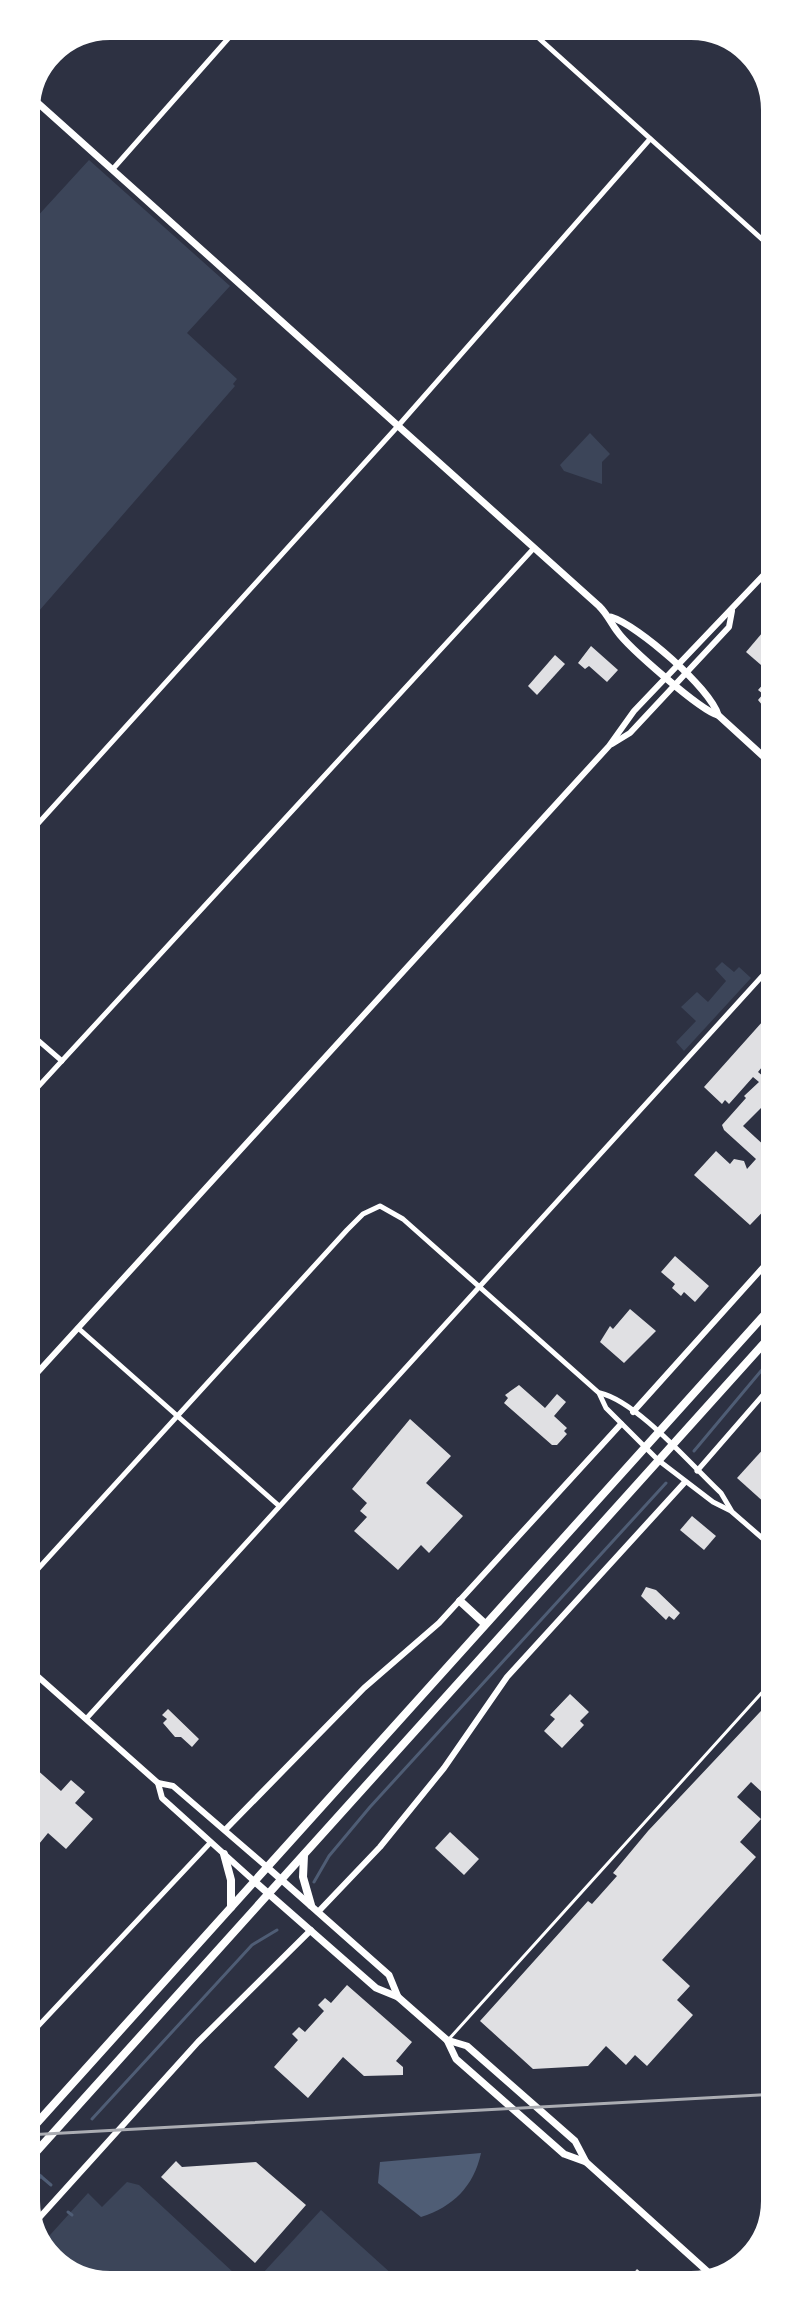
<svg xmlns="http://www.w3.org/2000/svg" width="801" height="2311" font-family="Commissioner,sans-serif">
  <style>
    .green { fill: #3c4559 }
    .water { fill: #4f5d75 }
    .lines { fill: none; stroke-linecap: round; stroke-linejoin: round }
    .stream { stroke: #4f5d75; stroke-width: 3 }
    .building { fill: #e0e0e3 }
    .service { stroke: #fff; stroke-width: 3 }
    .minor { stroke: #fff; stroke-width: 5 }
    .tertiary { stroke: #fff; stroke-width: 6 }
    .secondary { stroke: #fff; stroke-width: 7 }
    .primary { stroke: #fff; stroke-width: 8 }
    .rail { stroke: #abadb3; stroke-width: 3 }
    .rim { fill: none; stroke: #fff; stroke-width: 4 }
  </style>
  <rect width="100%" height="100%" fill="#2d3142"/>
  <g class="green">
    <path d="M89 160 230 286 187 333 237 379 233 384 235 386 25 627 24 231Z"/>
    <path d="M590 433 610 454 602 462V484L564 471 560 465Z"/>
    <path d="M722 962 734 972 739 967 751 978 684 1051 676 1042 696 1021 681 1007 697 992 708 1002 726 981 715 969Z"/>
    <path d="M127 2182 139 2185 248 2286 104 2287 54 2266 41 2245 88 2193 102 2207Z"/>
    <path d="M321 2210 404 2285 251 2286Z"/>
  </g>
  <path class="water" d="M481 2153C474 2186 453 2207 421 2217L378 2183 380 2162Z"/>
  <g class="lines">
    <g class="stream">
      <path d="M694 1451 776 1353"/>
      <path d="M314 1882 329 1856 370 1807 666 1483"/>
      <path d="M92 2119 252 1945 277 1930"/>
      <path d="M37 2173 51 2185"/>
      <path d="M27 2191 41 2176"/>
      <path d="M68 2212 72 2215"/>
    </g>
  </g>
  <g class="building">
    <path d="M769 625 775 630V650L761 665 746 652Z"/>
    <path d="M591 646 618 670 607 682 589 666 585 669 578 663Z"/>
    <path d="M555 655 565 664 537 695 528 686Z"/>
    <path d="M767 680 771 685 775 681 773 718 758 700 763 694 758 690Z"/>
    <path d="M763 1021 775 1032V1051L758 1072 764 1077 772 1069 775 1072 776 1093 743 1126 767 1148 776 1139V1162L767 1172 772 1174 776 1198 750 1225 694 1175 716 1151 730 1164 734 1159 744 1161 747 1169 756 1159 724 1130 722 1125 746 1098 744 1096 759 1082 753 1077 729 1104 725 1100 722 1104 704 1087Z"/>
    <path d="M675 1256 709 1286 695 1302 684 1292 681 1296 672 1288 675 1284 661 1272Z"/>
    <path d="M630 1309 656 1331 624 1363 600 1342 610 1326 613 1329Z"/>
    <path d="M519 1385 545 1408 557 1394 566 1402 554 1416 567 1428 564 1431 567 1434 557 1445H552L504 1403 508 1398 505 1395Z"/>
    <path d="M410 1419 451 1456 426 1483 463 1516 429 1553 421 1545 398 1570 354 1531 367 1517 360 1511 367 1503 352 1489Z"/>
    <path d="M776 1435V1513L737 1478Z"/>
    <path d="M692 1516 716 1536 704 1550 680 1530Z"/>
    <path d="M646 1587 656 1590 680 1613 674 1620 669 1616 666 1620 641 1596Z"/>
    <path d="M570 1694 589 1712 580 1721 584 1725 562 1748 544 1731 555 1719 550 1715Z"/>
    <path d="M776 1695V1805L751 1782 737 1797 761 1819 740 1842 756 1857 662 1960 690 1986 677 2000 693 2015 647 2066 635 2055 626 2065 606 2046 588 2066 533 2069 480 2021 588 1901 592 1904 617 1876 613 1873 648 1831Z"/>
    <path d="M168 1709 199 1739 192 1747 181 1737H175L163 1723 167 1719 162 1715Z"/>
    <path d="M26 1760 61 1791 71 1780 85 1792 75 1803 93 1819 66 1849 48 1833 39 1844 26 1833Z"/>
    <path d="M450 1832 479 1859 464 1875 435 1848Z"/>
    <path d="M347 1985 412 2042 396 2061 403 2067V2075L364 2076 343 2057 308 2098 274 2067 298 2040 292 2034 299 2027 305 2032 324 2011 318 2005 325 1998 331 2003Z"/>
    <path d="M176 2161 182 2167 256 2162 306 2205 255 2263 161 2177Z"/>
    <path d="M637 2269 655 2284 623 2285Z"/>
  </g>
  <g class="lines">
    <path class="service" d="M449 2039 776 1677"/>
    <g class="minor">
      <path d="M523 24 774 250"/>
      <path d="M112 170 241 24"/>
      <path d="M25 838 398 426 650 139"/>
      <path d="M25 1029 62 1061"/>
      <path d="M25 1101 534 548"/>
      <path d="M78 1328 278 1505"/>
      <path d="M600 1393C638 1402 691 1465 721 1493L731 1510"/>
      <path d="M697 1471 776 1380"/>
      <path d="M26 1582 347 1230 363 1214 380 1206 403 1219 599 1393 606 1408 658 1460 713 1502 731 1511 776 1550"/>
      <path d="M86 1719 775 962"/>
      <path d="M27 2038 211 1842"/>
    </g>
    <g class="tertiary">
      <path d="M612 744 630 733 729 627 732 611"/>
      <path d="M26 1385 609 746 634 711 775 563"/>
      <path d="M633 1412 776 1253"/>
      <path d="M26 1666 158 1783 173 1786 267 1867"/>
      <path d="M158 1783 162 1798 254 1881"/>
      <path d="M225 1830 364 1688 439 1623 621 1424"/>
      <path d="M318 1912 380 1847 444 1768 507 1677 685 1482"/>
      <path d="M30 2228 198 2042 311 1930"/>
    </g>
    <g class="secondary">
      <path d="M29 95 599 606C608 615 610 622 617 631 628 647 701 711 718 715L775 767"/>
      <path d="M611 617C638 625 711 689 718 715"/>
      <path d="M267 1867 389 1975 398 1997"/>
      <path d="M254 1881 376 1988 398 1997 447 2040 456 2059 564 2154 586 2162 718 2281"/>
      <path d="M447 2040 467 2046 575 2141 586 2162"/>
    </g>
    <g class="primary">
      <path d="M460 1601 485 1624"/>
      <path d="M224 1854 231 1880V1907"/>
      <path d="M304 1855 303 1877 311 1905"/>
      <path d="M27 2134 776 1302"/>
      <path d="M27 2162 776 1330"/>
    </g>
    <path class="rail" d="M27 2135 777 2094"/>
  </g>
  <path d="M0 0H801V2311H0ZM110 38H691A72 72 0 0 1 763 110V2201A72 72 0 0 1 691 2273H110A72 72 0 0 1 38 2201V110A72 72 0 0 1 110 38Z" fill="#fff" fill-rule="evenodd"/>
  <path class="rim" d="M110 38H691A72 72 0 0 1 763 110V2201A72 72 0 0 1 691 2273H110A72 72 0 0 1 38 2201V110A72 72 0 0 1 110 38Z"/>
</svg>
